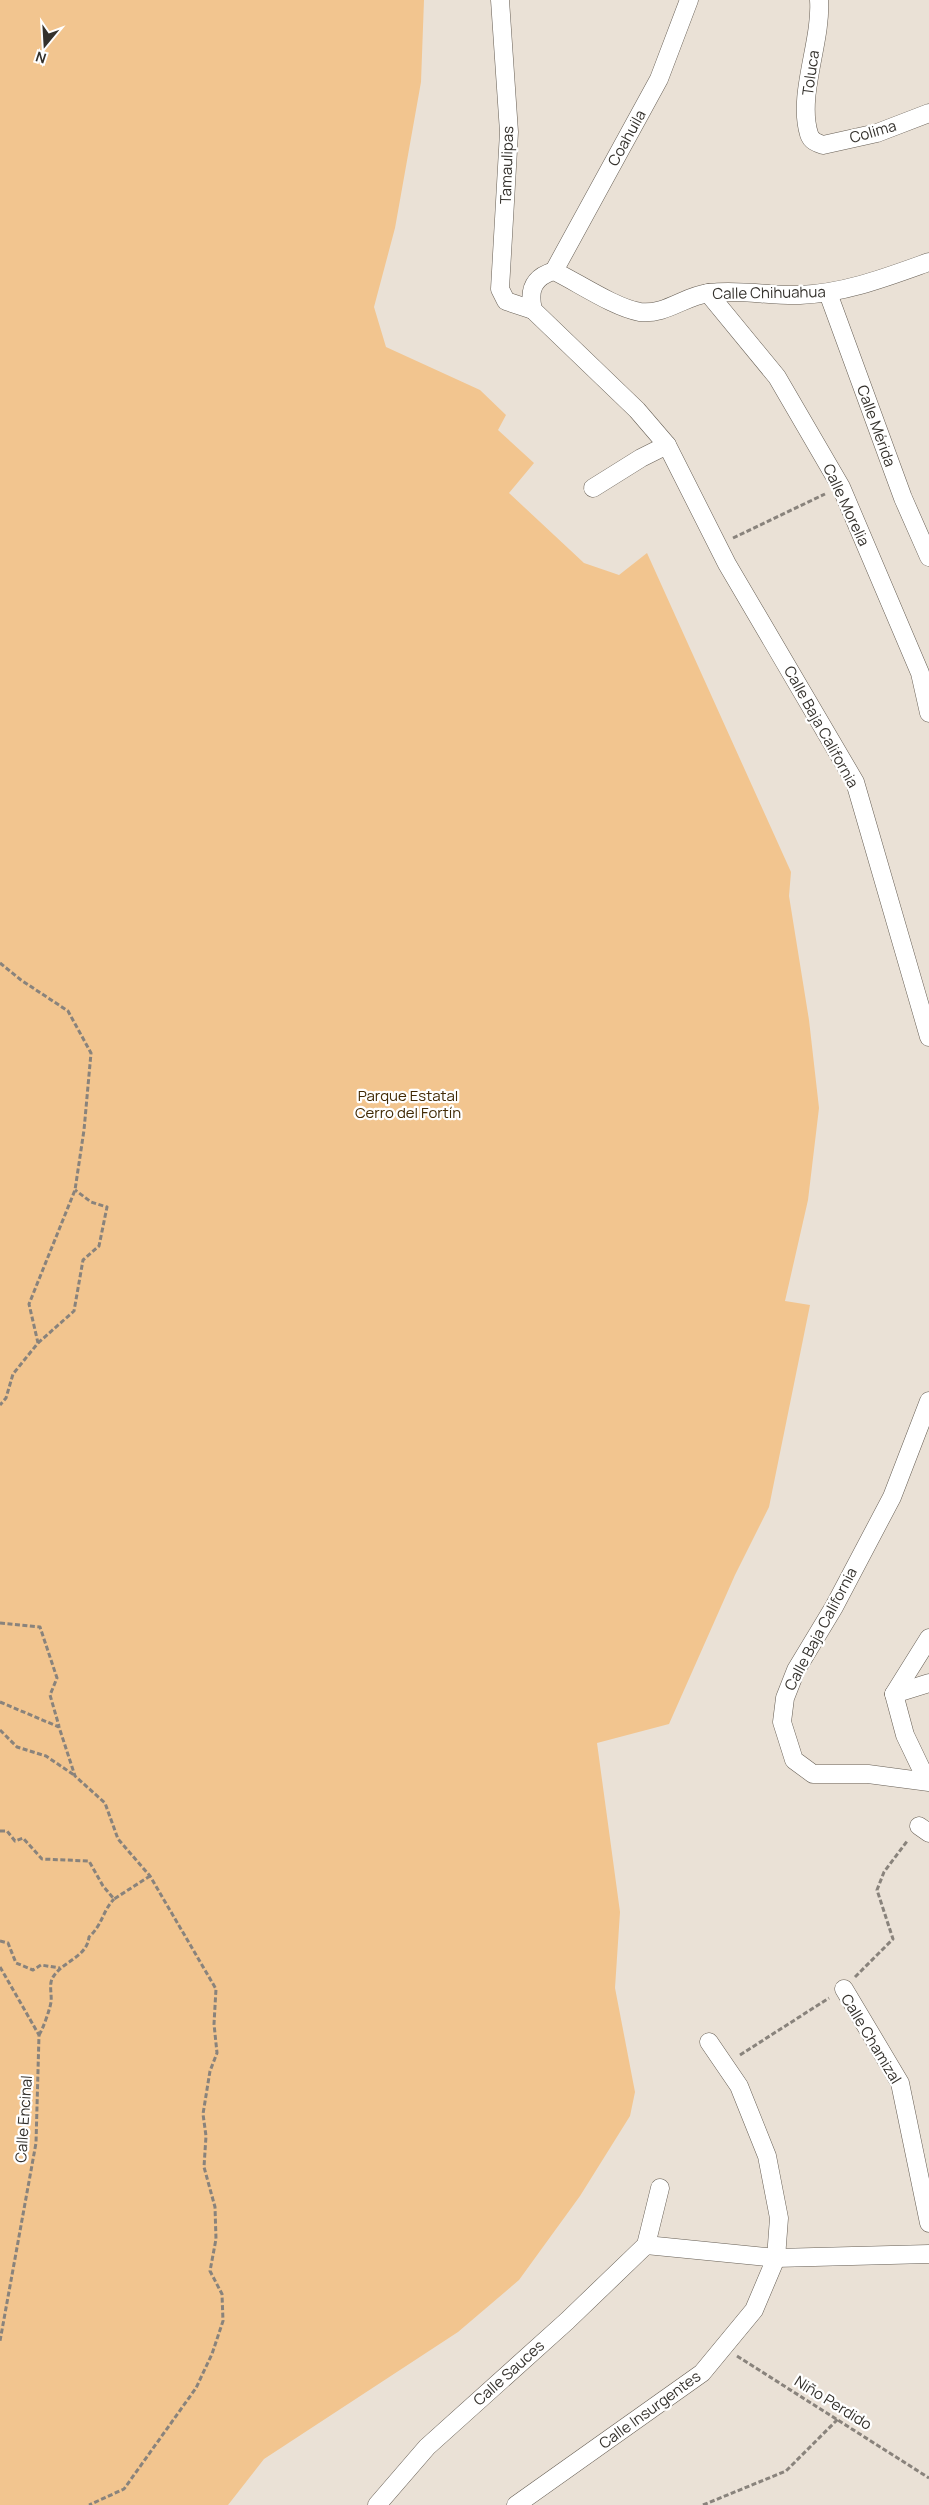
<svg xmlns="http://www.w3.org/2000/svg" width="929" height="2505" font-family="Manrope,sans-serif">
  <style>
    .green { fill: #f2c58f }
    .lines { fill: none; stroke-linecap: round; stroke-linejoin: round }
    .street-casing { stroke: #665e54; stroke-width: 19 }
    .path { stroke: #89837c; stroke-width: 3; stroke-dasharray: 5 2.5; stroke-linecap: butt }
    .street { stroke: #fff; stroke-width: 18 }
    .labels { text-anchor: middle; stroke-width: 4.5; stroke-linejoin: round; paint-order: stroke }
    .street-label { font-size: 15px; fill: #34312c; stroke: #fff }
    .park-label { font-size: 15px; fill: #412904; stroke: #fff }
  </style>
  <rect width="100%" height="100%" fill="#eae1d6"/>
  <path class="green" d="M0 0H424L421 82 395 228 374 307 386 347 480 390 506 415 498 430 534 463 509 493 584 563 619 575 647 553 791 872 789 896 809 1020 819 1108 808 1200 785 1301 810 1305 769 1507 735 1575 669 1724 597 1743 620 1912 615 1988 635 2092 630 2116 580 2196 519 2280 458 2332 264 2459 228 2505H0Z"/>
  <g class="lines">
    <g class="street-casing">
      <g id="street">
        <path d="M500 0 509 132 500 289 506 301 533 310"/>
        <path d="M819 0C822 41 797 95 809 134 811 141 817 143 823 145L877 133 929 113"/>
        <path d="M929 262C887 277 846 293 800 295 770 296 738 289 709 293 684 296 666 315 640 312 615 308 577 282 554 271 534 277 528 289 533 310L637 410 667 445 727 564 855 782 929 1037"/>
        <path d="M554 271 659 79 689 0"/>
        <path d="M708 293 777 377 841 487 920 673 929 713"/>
        <path d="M828 293 903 498 929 557"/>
        <path d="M593 488 641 458 667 445"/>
        <path d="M929 1401 892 1497 834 1607 796 1670 785 1698 782 1722 794 1760 813 1774H868L929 1782"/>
        <path d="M894 1694 929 1638"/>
        <path d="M927 1781 905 1735 894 1694 929 1683"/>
        <path d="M919 1826 929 1833"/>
        <path d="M844 1989 900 2083 929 2223"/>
        <path d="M646 2245 776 2258 929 2254"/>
        <path d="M377 2505 427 2447 567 2321 646 2245 660 2188"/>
        <path d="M516 2505 702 2373 754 2310 776 2258 779 2218 767 2156 739 2086 709 2042"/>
      </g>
    </g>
    <g class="path">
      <path d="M733 538 825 494"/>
      <path d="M0 963 21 980 68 1011 91 1053 84 1130 75 1190 29 1304 38 1343 13 1374 6 1398 0 1405"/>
      <path d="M38 1343 74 1311 83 1260 99 1246 107 1207 91 1202 75 1190"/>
      <path d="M0 1623 40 1627 57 1678 50 1695 59 1726"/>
      <path d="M0 1702 59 1727 75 1776 105 1803 118 1839 150 1876 216 1989 214 2024 217 2053 210 2071 203 2114 206 2136 204 2167 215 2207 216 2239 210 2271 222 2294 223 2321 212 2354 196 2388 124 2489 89 2505"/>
      <path d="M0 1730 17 1747 46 1756 74 1775"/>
      <path d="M0 1831H7L15 1841 23 1838 42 1859 89 1861 103 1886 114 1899 150 1876"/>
      <path d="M0 1941 8 1943 16 1963 33 1970 41 1965 60 1968"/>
      <path d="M0 1967 39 2035 36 2143 0 2341"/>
      <path d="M855 1977 893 1939 877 1890 884 1872 908 1840"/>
      <path d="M39 2035C43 2029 50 2009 51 2002 52 1995 49 1986 52 1979 60 1962 87 1958 89 1937 103 1924 102 1912 114 1899"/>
      <path d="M740 2055 829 1998"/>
      <path d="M737 2356 929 2478"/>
      <path d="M703 2505 786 2471 838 2419"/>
    </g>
    <use href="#street" class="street"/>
  </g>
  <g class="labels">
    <g class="street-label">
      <text transform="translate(811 73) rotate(-82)" y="5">Toluca</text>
      <text transform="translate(873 132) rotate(-16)" y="5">Colima</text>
      <text transform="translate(627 138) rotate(-61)" y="5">Coahuila</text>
      <text transform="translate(507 165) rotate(-88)" y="5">Tamaulipas</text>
      <text transform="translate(769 293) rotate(-1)" y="5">Calle Chihuahua</text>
      <text transform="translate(876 426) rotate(70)" y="5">Calle Mérida</text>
      <text transform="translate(846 505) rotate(65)" y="5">Calle Morelia</text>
      <text transform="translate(821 727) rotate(61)" y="5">Calle Baja California</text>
      <text transform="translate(821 1629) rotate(-62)" y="5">Calle Baja California</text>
      <text transform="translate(871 2039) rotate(59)" y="5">Calle Chamizal</text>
      <text transform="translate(24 2119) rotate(-86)" y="5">Calle Encinal</text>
      <text transform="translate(509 2373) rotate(-42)" y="5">Calle Sauces</text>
      <text transform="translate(833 2403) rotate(32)" y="5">Niño Perdido</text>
      <text transform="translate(650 2410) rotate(-36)" y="5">Calle Insurgentes</text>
    </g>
    <g class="park-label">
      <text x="408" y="1101">Parque Estatal<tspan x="408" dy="17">Cerro del Fortín</tspan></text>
    </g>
  </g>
  <g transform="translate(45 45) rotate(198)" stroke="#ffffff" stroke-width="4" paint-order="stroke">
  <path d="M0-4L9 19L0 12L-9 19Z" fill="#34312c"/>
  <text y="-8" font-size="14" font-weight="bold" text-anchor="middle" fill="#34312c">N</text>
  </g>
</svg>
